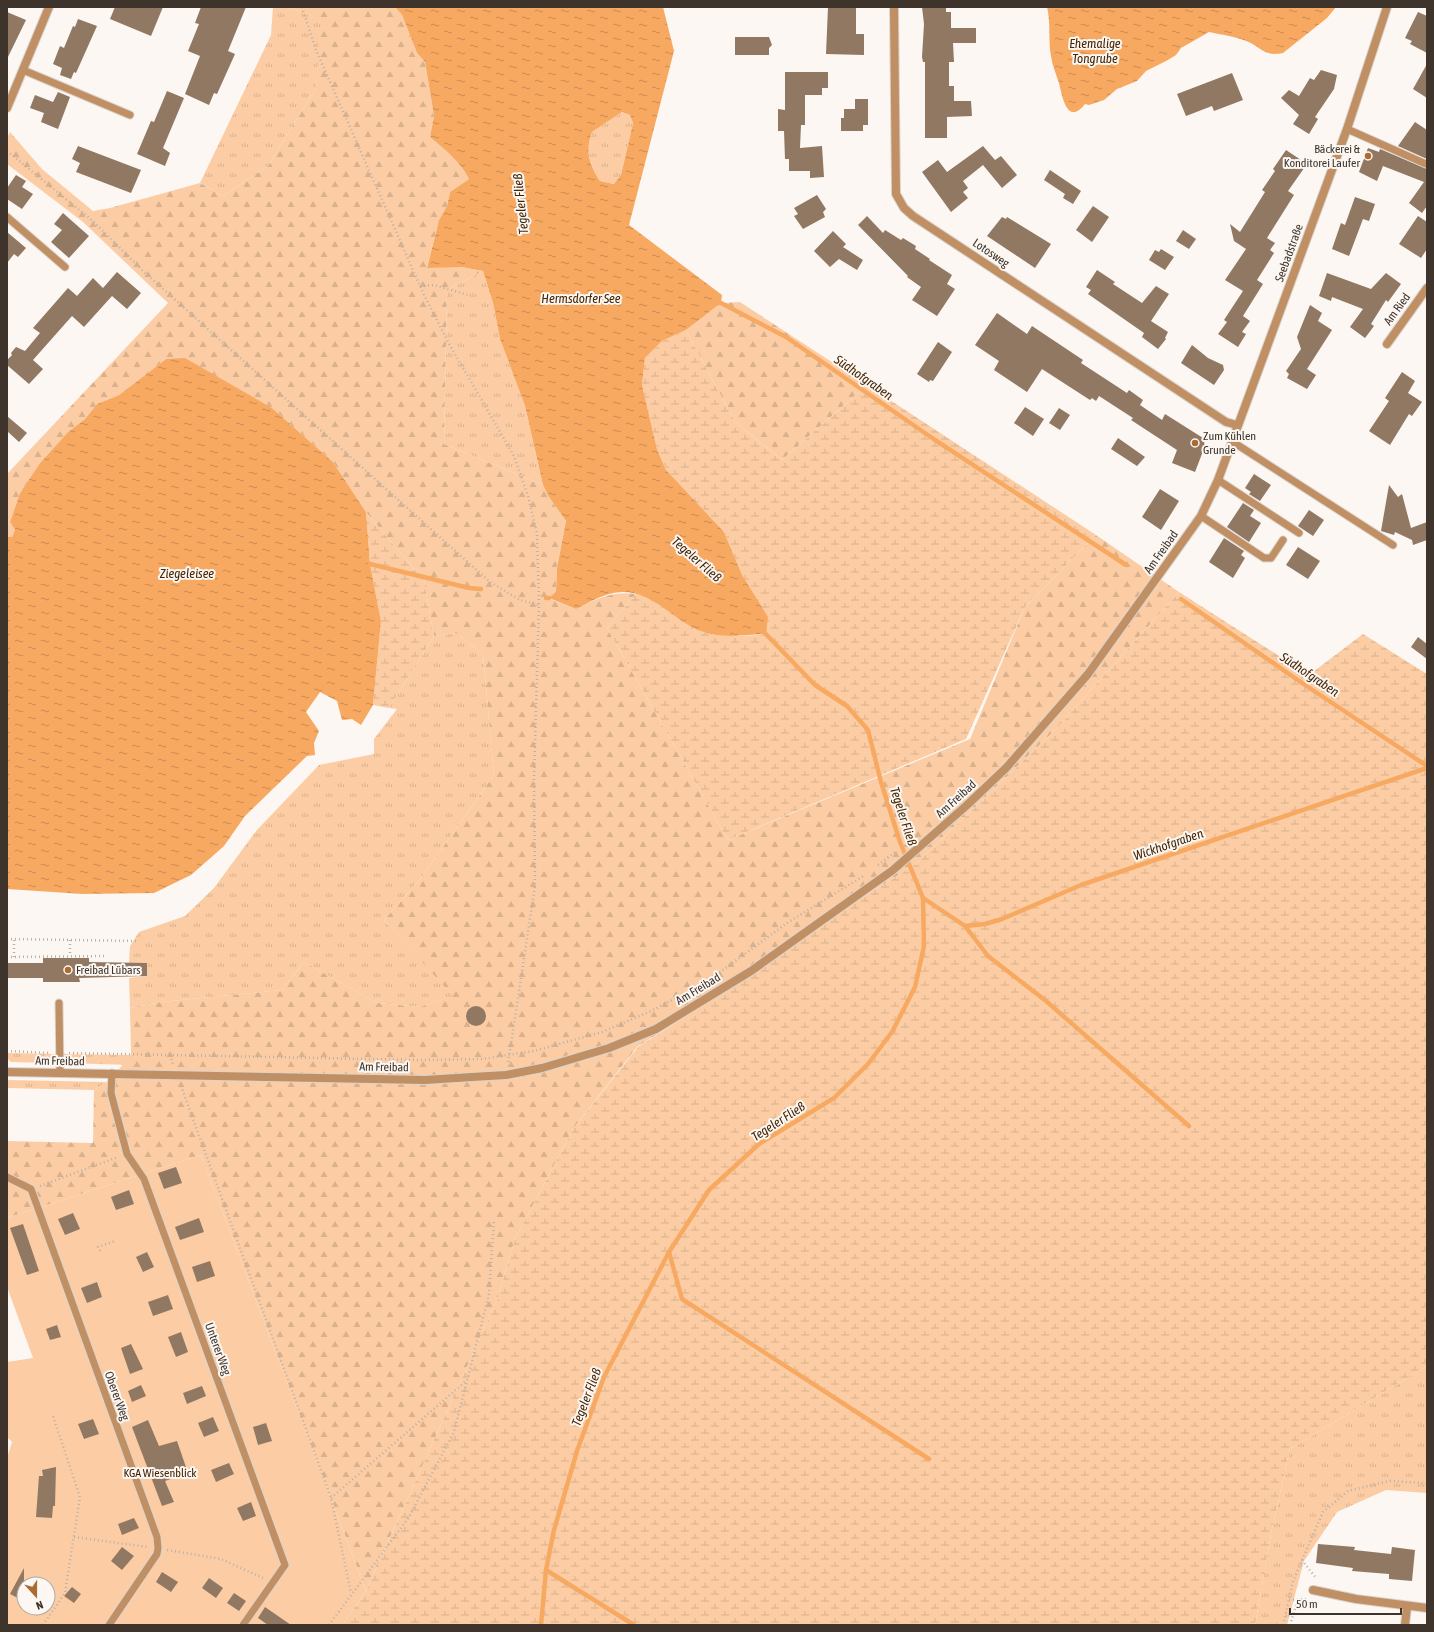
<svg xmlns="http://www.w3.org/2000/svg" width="1434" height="1632" font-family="'Asap Condensed',sans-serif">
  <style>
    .grass { fill: url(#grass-tufts) }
    .forest { fill: url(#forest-firs) }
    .wetland { fill: url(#wetland-marsh) }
    .garden { fill: #fccda4; fill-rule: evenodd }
    .water { fill: url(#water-ripples); fill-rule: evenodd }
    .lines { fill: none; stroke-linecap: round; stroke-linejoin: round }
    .stream { stroke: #f8a961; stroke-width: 4.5 }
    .building { fill: #907863 }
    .service-casing { stroke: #dad4ce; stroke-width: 9 }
    .minor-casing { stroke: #dad4ce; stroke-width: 10 }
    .path { stroke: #b8b1aa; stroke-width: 2.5; stroke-dasharray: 1 3; stroke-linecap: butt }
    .service { stroke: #c08f63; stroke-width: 7 }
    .minor { stroke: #c08f63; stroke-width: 8 }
    .poi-dot { fill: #aa6c31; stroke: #fcf7f2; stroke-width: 1.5 }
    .labels { text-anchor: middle; stroke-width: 4; stroke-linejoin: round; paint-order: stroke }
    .poi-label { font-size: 12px; fill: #3e342b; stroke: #fcf7f2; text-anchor: start }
    .street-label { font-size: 12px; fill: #3e342b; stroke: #fcf7f2 }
    .park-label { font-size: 12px; fill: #432405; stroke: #fcf7f2 }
    .water-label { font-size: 13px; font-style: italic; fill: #442505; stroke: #fcf7f2 }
  </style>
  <defs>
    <pattern id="grass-tufts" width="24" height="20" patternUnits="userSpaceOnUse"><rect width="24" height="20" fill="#fccda4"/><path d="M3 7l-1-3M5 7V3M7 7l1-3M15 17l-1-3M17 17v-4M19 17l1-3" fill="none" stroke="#d9b18d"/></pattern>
    <pattern id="forest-firs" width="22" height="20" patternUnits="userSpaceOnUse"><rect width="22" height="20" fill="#fccda4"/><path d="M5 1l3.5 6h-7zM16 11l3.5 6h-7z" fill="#d9b18d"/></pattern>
    <pattern id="wetland-marsh" width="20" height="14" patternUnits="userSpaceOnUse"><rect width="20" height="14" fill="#fccda4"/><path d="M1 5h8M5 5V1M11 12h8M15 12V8" fill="none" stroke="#d9b18d"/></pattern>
    <pattern id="water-ripples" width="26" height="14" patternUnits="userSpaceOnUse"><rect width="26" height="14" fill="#f8a961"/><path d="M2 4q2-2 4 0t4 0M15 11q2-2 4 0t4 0" fill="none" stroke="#ca8a50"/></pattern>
  </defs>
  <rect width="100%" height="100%" fill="#fcf7f2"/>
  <g class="grass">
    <path d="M273 7H288L322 20 316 88 268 166 223 196 200 183 271 35Z"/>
    <path d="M622 112 630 115 633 123 621 175 615 184 600 181C589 164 585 151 592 132Z"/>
    <path d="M483 271 493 303 500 339 525 406 543 485 444 444 447 290Z"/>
    <path d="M456 633 483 654 494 775 422 877 384 920 454 996 420 1007 377 1003 304 962 282 990 161 1002 130 1008 129 978 147 976V963H129L130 946 139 932 185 916 214 888 256 831 319 765 374 754V739L397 709 389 708 434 636Z"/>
    <path d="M7 1053 57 1054 55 1063 11 1062 7 1058Z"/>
    <path d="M64 1054 131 1055V1065L66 1063Z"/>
    <path d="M7 1080 108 1082 94 1090 7 1088Z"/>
    <path d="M1427 1366V1493L1386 1490 1337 1512 1304 1561 1287 1625H1255L1271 1534 1290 1449Z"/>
  </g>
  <g class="forest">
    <path d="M288 7H395L402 15 417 53 425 62 434 116 430 137C445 150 460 161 469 179L450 192 447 206 439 220 427 267H462L483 271 447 290 444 444 543 485 549 497 566 521 557 568 556 592 550 599 576 609C597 599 611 591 636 594L607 628 728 840 970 739 1025 607 1096 535 1179 592 1055 730 916 864 824 922 735 985 637 1047 573 1129 515 1239 497 1300 366 1591 201 1155 7 1218V1141L93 1143 94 1090 108 1082 131 1055 130 1008 161 1002 282 990 304 962 377 1003 420 1007 453 996 384 920 422 877 494 775 483 654 456 633 434 636 424 581 366 512 333 462 272 408 166 359 119 395 97 404 85 419 68 432 40 463 20 493 10 522 15 530 12 537H7V474L168 303 83 222 7 164V138L10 132 42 169 93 211 110 208 200 183 223 196 268 166 316 88 321 20Z"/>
    <path d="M740 302 867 385 782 460 735 422 686 330 721 303Z"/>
  </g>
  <g class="wetland">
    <path d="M686 330 735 422 782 460 867 385 1096 535 1025 607 966 739 728 840 607 628 636 594C658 599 674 617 694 628 714 639 744 636 766 634L724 532 667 472 657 449 642 385 645 358 662 341Z"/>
    <path d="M366 512 424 581 434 636 389 708 373 705 381 621 370 564Z"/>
    <path d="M1179 592 1309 675 1363 634 1427 674V1366L1290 1449 1271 1534 1255 1625H342L366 1591 497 1300 515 1239 573 1129 638 1047 735 985 824 922 916 864 1055 730Z"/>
  </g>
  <path class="garden" d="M201 1155 366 1591 342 1625H7V1458L12 1442 7 1437V1362L33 1358 7 1287V1218ZM24 1584H48V1608H24Z"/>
  <g class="water">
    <path d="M395 7H663L674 51 629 225 722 295 721 303 686 330 662 341 645 358 642 385 657 449 666 470 724 532 742 575 768 617 766 634C743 635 716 640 694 628 666 613 642 582 606 595 596 598 586 604 576 609L549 598 556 592 557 568 566 521 549 497 543 485 525 406 500 339 493 303 483 271 462 267 427 268 439 220 447 206 450 192 469 179C460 161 445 150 430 137L434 116 425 62 417 53 402 15ZM622 112 630 115 633 123 621 175 614 184 600 181C589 164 585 151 592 132Z"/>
    <path d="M1047 7H1336L1327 18 1283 53C1263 57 1262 47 1246 41 1234 36 1222 35 1209 32L1181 48 1176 55 1166 61 1146 71 1137 81 1117 89 1104 100 1089 105 1085 104C1067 127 1062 95 1059 83 1056 74 1052 65 1051 56 1048 40 1051 23 1047 7Z"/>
    <path d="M185 358 272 408 333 462 366 512 370 564 381 621 373 705 361 725 352 719 342 720 337 701 320 692 306 712 319 731 314 743 315 755 307 756 245 816 224 846 191 875 154 893 83 894 7 889V537H12L15 530 10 522 20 493 40 463 68 432 85 419 97 404 119 395 166 359Z"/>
  </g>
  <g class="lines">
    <g class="stream">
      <path d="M715 303H721L786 337 935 440 1126 565"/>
      <path d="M370 564 469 588 481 589"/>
      <path d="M546 598H549"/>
      <path d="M1181 599 1302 683 1427 766"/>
      <path d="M923 898 965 926 985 924 1002 919 1081 885 1427 768"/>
      <path d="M965 926 988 956 1046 1001 1189 1126"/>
      <path d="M669 1252 682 1299 929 1459"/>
      <path d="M546 1570 634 1625"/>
      <path d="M541 1625 546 1570 554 1530 577 1451 604 1377 669 1252 709 1190 759 1144 834 1098 868 1064 892 1032 915 987 924 946 923 898 900 842 881 782 868 730 847 706 815 685 762 630"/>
    </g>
  </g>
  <g class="building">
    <path d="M115 7H163L151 36 110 19Z"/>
    <path d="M201 7H246L228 51 235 54 217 94 214 93 209 105 185 94 200 56 188 51 199 24 195 23Z"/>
    <path d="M828 7H856V34H864V55L826 54Z"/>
    <path d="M922 7H946V12H951V28H976V43H953L954 62H949V86H954V101H971L972 116 947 117V138H925V62H923L922 57 924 24Z"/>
    <path d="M7 12 26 20 7 59Z"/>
    <path d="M1418 12 1427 16V53L1410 44 1412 41 1405 38Z"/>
    <path d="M78 19 97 26 76 73 74 72 71 79 60 75 62 68 53 64 60 46 64 48 73 26 75 27Z"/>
    <path d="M735 37H769L772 45 769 48V55H735Z"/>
    <path d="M1427 64V98L1413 89Z"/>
    <path d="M1321 70 1337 75 1334 89 1315 117 1318 119 1309 134 1293 124 1299 115 1281 98 1289 90 1299 96 1310 78 1314 80Z"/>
    <path d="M785 72H828V88H822V95H805V125H801L800 148 822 146 824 177 810 178V171H789V159H785L784 131H778V109L785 110Z"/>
    <path d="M1232 73 1243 100 1214 111 1212 106 1186 116 1177 94Z"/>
    <path d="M167 91 184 98 163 148 170 153 165 166 137 154 151 121 154 122Z"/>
    <path d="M58 92 70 97 58 129 41 122 44 113 30 108 35 95 53 102Z"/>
    <path d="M855 99H868V125H863V131H841V118H844V109H855Z"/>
    <path d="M1415 122 1427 130V159L1398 146Z"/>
    <path d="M78 146 141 170 131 193 76 172 80 163 72 159Z"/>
    <path d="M983 146 995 160 1001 156 1017 175 1002 188 983 165 963 181 968 188 963 192 968 198 951 212 922 172 938 160 947 172Z"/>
    <path d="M1368 148 1379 152 1380 149 1427 169V206L1422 213 1409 203 1424 182 1383 166 1377 181 1359 172Z"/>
    <path d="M1286 150 1307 164 1288 191 1294 195 1267 238 1275 243 1270 250 1274 253 1257 280 1263 284 1243 316 1250 321 1242 332 1246 334 1238 347 1218 334 1227 322 1224 320 1243 291 1225 280 1246 249 1234 241 1230 224 1240 232 1265 192 1262 190 1275 171 1273 169Z"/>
    <path d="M1050 170 1081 191 1073 204 1063 198 1065 194 1044 180Z"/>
    <path d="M16 175 26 181 22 187 33 194 22 209 7 199V188Z"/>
    <path d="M817 195 826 209 823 212 825 217 803 229 794 216 798 214 794 208Z"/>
    <path d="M1355 197 1375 204 1369 221 1363 219 1349 256 1332 249 1341 223 1345 225Z"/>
    <path d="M1093 206 1109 217 1092 242 1076 230Z"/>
    <path d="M63 213 89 236 69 258 51 242 62 230 54 224Z"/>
    <path d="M867 216 883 233 885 230 901 240 903 238 916 246 915 249 930 259 929 260 952 275 947 284 955 289 937 316 912 300 921 287 907 277 908 276 858 225Z"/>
    <path d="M1418 216 1427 222V249L1421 258 1399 244Z"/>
    <path d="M1002 217 1006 219 1007 217 1051 244 1035 268 987 236Z"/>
    <path d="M1183 230 1196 239 1189 249 1176 241Z"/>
    <path d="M833 231 846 244 843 247 863 260 857 270 839 259 830 267 814 251Z"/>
    <path d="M7 232 26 248 18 257 14 254 7 263Z"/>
    <path d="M1161 249 1174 257 1165 270 1149 260 1155 250 1159 252Z"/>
    <path d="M1097 270 1115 282 1113 284 1142 303 1156 286 1169 294 1151 321 1168 332 1165 338 1166 339 1158 349 1142 337 1144 333 1088 294 1091 290 1086 287Z"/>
    <path d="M117 272 141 293 127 309 112 296 84 327 72 316 33 360 43 369 29 384 7 365V360L12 355 11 353 16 347 25 351 40 333 33 328 68 288 77 296 93 278 103 288Z"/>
    <path d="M1327 273 1371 289 1386 273 1401 284 1388 302 1386 300 1371 324 1374 326 1365 338 1350 327 1363 309 1332 297 1331 301 1319 296Z"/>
    <path d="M1310 305 1322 313 1318 321 1332 330 1307 369 1316 375 1307 389 1287 378 1289 374 1286 371 1301 349 1297 337Z"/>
    <path d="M997 313 1027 334 1032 326 1083 360 1081 363 1127 393 1129 390 1143 400 1140 405 1162 420 1165 414 1203 438 1205 446 1195 472 1172 463 1177 450 1131 420 1133 418 1099 396 1096 401 1092 398 1090 400 1042 369 1027 392 994 370 999 361 975 345Z"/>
    <path d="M938 342 952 352 933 381 930 380 929 382 917 374Z"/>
    <path d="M1192 345 1208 358 1223 365 1224 370 1214 385 1181 363Z"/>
    <path d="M1402 372 1415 381 1408 393 1422 402 1412 416 1409 414 1390 445 1369 431 1389 401 1385 398Z"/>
    <path d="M1025 407 1044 419 1033 436 1014 423Z"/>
    <path d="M1059 408 1070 415 1060 430 1049 423Z"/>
    <path d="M7 416 27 433 19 442 7 431Z"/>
    <path d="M1118 438 1145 457 1137 466 1111 449Z"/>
    <path d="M1254 474 1271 485 1260 501 1249 494 1251 492 1245 488Z"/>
    <path d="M1389 485 1398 497 1402 494 1411 528 1427 522V540L1413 545 1412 540 1395 532 1394 535 1381 531Z"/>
    <path d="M1160 489 1179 501 1161 530 1142 517Z"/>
    <path d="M1243 503 1254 510 1250 516 1261 523 1249 542 1227 527Z"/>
    <path d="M1309 510 1324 520 1313 536 1298 526Z"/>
    <path d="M1224 538 1244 551 1241 555 1245 558 1233 578 1209 562Z"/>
    <path d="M1298 547 1320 561 1308 579 1286 565Z"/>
    <path d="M1418 637 1427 644V659L1411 647Z"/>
    <path d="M43 958H89V962L147 963V976L79 978 80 982H43V978H7V963H43Z"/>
    <circle cx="476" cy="1016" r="10"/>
    <path d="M176 1167 182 1183 164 1189 158 1173Z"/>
    <path d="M129 1190 134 1204 116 1210 111 1197Z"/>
    <path d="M73 1213 80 1229 65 1235 58 1219Z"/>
    <path d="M199 1218 204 1232 180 1240 175 1227Z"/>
    <path d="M23 1224 39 1271 27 1275 10 1228Z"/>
    <path d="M147 1252 154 1267 143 1272 136 1257Z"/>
    <path d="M210 1261 215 1276 197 1282 192 1267Z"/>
    <path d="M97 1282 102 1297 87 1303 81 1288Z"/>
    <path d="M168 1295 173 1309 153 1316 148 1302Z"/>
    <path d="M57 1325 61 1337 50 1340 46 1329Z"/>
    <path d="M181 1332 188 1352 176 1357 168 1337Z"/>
    <path d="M131 1344 143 1369 130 1374 121 1348Z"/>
    <path d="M141 1385 146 1396 132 1402 128 1391Z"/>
    <path d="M202 1386 206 1396 187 1404 183 1393Z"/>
    <path d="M213 1417 219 1431 204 1437 198 1423Z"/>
    <path d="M93 1419 99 1434 84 1439 78 1424Z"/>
    <path d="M148 1420 159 1446 177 1441 188 1473 165 1481 174 1502 162 1506 132 1427Z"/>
    <path d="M266 1423 272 1441 258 1445 253 1427Z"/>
    <path d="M229 1463 234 1474 216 1482 211 1470Z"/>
    <path d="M56 1467 55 1506H53L52 1518 36 1517 39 1476H43L42 1470Z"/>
    <path d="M251 1502 256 1516 243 1521 237 1508Z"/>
    <path d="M134 1518 139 1528 122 1535 118 1524Z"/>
    <path d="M1318 1544 1355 1547 1354 1550 1391 1554 1392 1547 1415 1550 1412 1581 1389 1579V1574L1352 1571 1353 1568 1316 1563Z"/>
    <path d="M122 1547 134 1556 122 1570 111 1561Z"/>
    <path d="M24 1568V1601L10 1594Z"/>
    <path d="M162 1572 178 1582 171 1592 156 1582Z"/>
    <path d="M209 1578 223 1588 216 1598 202 1588Z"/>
    <path d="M72 1587 81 1594 74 1603 64 1596Z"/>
    <path d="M234 1593 246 1601 239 1611 227 1603Z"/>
    <path d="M265 1607 291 1625H268L258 1618Z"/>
  </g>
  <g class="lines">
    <g class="service-casing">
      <g id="service">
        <path d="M23 70 130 115"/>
        <path d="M1347 129 1426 164"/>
        <path d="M7 217 65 267"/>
        <path d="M1233 442 1393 545"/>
        <path d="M1218 480 1299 533"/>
        <path d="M1201 516 1264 558H1271L1283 540"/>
        <path d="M59 1003 60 1073"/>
        <path d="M112 1073 111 1093 127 1154 144 1179 285 1565 243 1625"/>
        <path d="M7 1177 31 1189 157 1537 158 1548 157 1554 109 1625"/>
      </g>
    </g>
    <g class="minor-casing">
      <g id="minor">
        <path d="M894 7 896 194 904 208 913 216 1226 422 1237 425"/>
        <path d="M7 108 49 7"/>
        <path d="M1387 344 1427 288"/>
        <path d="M7 1072 425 1080 472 1077 506 1075 542 1068 609 1048 656 1029 751 971 893 870 966 806 1006 768 1088 674 1201 516 1218 480 1347 129 1387 7"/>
        <path d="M1313 1590 1356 1599 1427 1608"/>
        <path d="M1405 1625 1407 1607"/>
      </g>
    </g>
    <g class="path">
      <path d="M302 7 316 50 424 295 448 342 514 456 528 496 537 533 539 605 534 779 535 886 508 1064"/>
      <path d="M7 151 94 222 143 271 490 582 520 600 539 605"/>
      <path d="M420 286 434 285 468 295"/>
      <path d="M878 865 895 852"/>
      <path d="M7 939 139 941"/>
      <path d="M70 940V956"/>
      <path d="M7 957 105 956"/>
      <path d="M14 957V939"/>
      <path d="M7 1051 50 1053"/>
      <path d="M69 1053 421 1060 483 1059 534 1051 602 1032 651 1011 687 992 719 973 787 923 865 875"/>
      <path d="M170 1055 173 1064"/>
      <path d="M181 1086 331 1498 351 1593"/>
      <path d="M40 1186 118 1157"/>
      <path d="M100 1251 98 1247 115 1241"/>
      <path d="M331 1498 465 1382"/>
      <path d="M74 1537 148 1547"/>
      <path d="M167 1550 221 1559 263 1578"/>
      <path d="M1302 1560 1316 1578"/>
      <path d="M1289 1600 1306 1599"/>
      <path d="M43 1625 65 1593 80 1497 53 1416"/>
      <path d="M329 1625 409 1517 454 1432 489 1294 494 1220"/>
      <path d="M1283 1625 1293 1581 1323 1512 1348 1491 1389 1481 1427 1483"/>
      <path d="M1290 1625 1298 1600"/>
    </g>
    <use href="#service" class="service"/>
    <use href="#minor" class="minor"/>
  </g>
  <g class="poi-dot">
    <circle cx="1368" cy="156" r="4"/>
    <circle cx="1195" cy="443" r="4"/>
    <circle cx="68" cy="970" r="4"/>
  </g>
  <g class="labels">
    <g class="poi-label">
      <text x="1360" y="153" text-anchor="end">Bäckerei &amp;<tspan x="1360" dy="14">Konditorei Laufer</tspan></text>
      <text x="1203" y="440">Zum Kühlen<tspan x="1203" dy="14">Grunde</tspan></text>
      <text x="76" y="974">Freibad Lübars</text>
    </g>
    <g class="street-label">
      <text transform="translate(991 253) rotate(34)" y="4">Lotosweg</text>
      <text transform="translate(1289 253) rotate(-70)" y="4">Seebadstraße</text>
      <text transform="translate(1397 309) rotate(-54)" y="4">Am Ried</text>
      <text transform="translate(1161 552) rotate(-55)" y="4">Am Freibad</text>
      <text transform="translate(956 799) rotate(-42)" y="4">Am Freibad</text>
      <text transform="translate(698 989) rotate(-31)" y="4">Am Freibad</text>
      <text transform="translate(60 1061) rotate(1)" y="4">Am Freibad</text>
      <text transform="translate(384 1067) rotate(1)" y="4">Am Freibad</text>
      <text transform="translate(218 1349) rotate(70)" y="4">Unterer Weg</text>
      <text transform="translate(117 1396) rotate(70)" y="4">Oberer Weg</text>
    </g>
    <g class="park-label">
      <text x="160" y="1477">KGA Wiesenblick</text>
    </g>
    <g class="water-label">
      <text x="1095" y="48">Ehemalige<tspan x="1095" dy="15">Tongrube</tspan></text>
      <text transform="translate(520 204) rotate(-96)" y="5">Tegeler Fließ</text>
      <text x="581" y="303">Hermsdorfer See</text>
      <text transform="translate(864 377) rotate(35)" y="5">Südhofgraben</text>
      <text transform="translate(697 559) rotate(41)" y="5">Tegeler Fließ</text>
      <text x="187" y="578">Ziegeleisee</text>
      <text transform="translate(1310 674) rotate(34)" y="5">Südhofgraben</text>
      <text transform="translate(904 816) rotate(72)" y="5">Tegeler Fließ</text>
      <text transform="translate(1168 844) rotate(-19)" y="5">Wickhofgraben</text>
      <text transform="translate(778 1121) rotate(-33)" y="5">Tegeler Fließ</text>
      <text transform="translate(586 1397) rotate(-69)" y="5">Tegeler Fließ</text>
    </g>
  </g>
  <rect width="1434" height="1632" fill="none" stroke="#3e342b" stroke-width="16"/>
  <g transform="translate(36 1596) rotate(159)"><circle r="19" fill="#fcf7f2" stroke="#b0a9a2"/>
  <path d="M0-3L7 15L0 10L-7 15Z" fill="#aa6c31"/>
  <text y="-6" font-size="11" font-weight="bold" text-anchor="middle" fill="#3e342b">N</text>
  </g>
  <path d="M1290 1608v6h111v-6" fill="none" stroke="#3e342b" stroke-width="2"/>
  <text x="1296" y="1608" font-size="12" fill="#3e342b" stroke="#fcf7f2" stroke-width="3" paint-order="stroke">50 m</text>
</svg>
